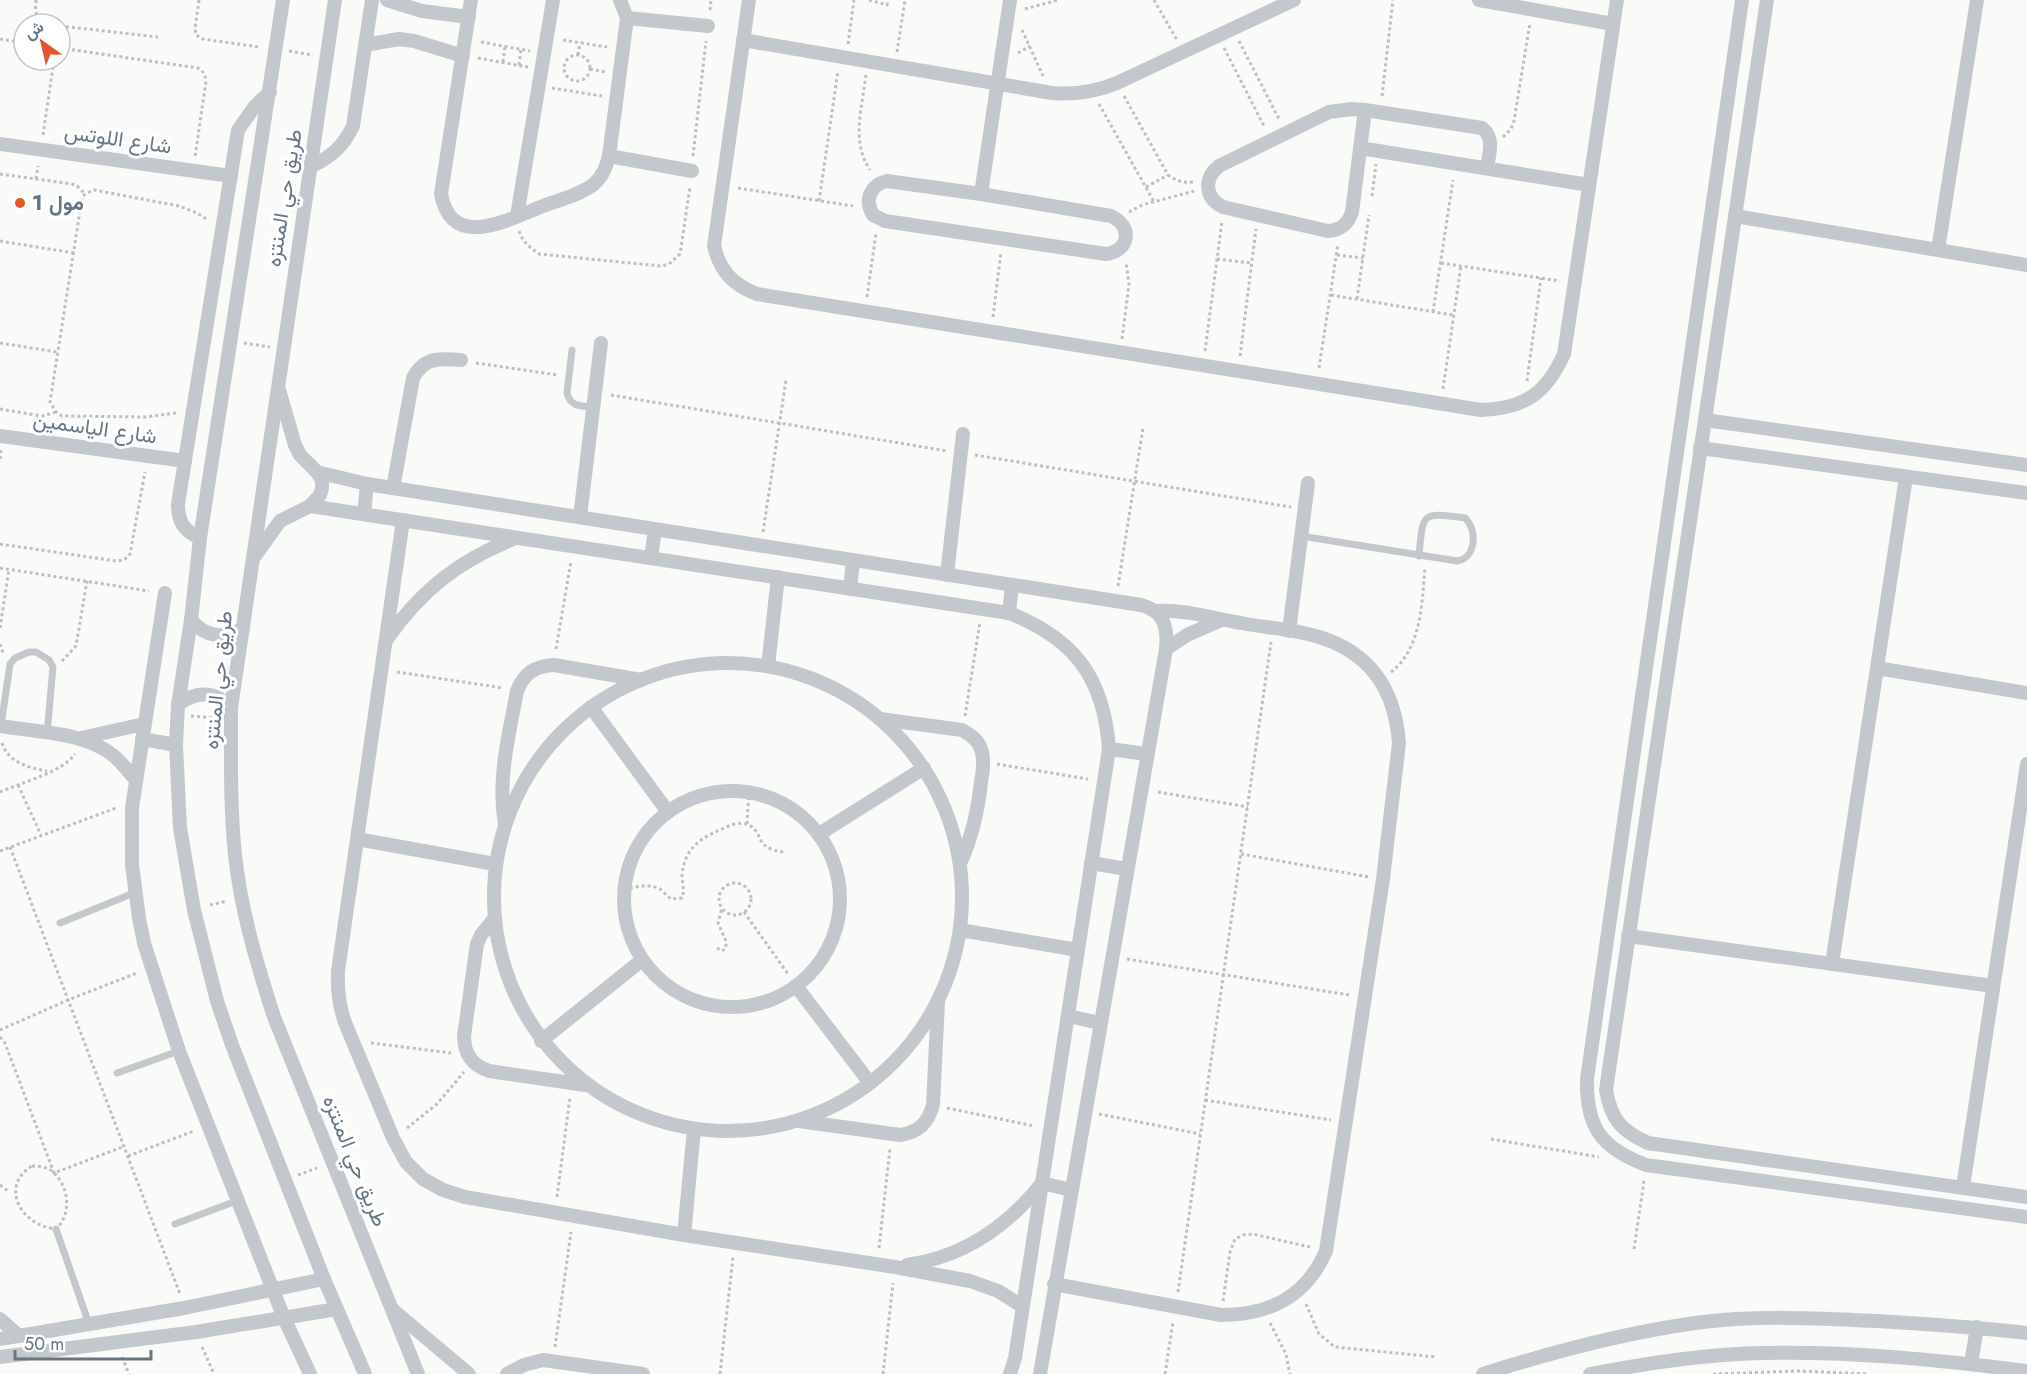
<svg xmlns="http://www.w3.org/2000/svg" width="2027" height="1374" font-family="Jost,Vazirmatn,sans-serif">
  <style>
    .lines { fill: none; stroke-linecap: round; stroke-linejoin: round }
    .path { stroke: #bbbfc2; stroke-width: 3; stroke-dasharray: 3 3; stroke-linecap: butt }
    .service { stroke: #c3c8cc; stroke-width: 7 }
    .minor { stroke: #c3c8cc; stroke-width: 14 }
    .poi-dot { fill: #e4572e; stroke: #fff; stroke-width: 2 }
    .labels { text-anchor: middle; stroke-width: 6; stroke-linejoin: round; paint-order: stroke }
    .street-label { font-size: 21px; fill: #657683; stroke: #fff }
    .poi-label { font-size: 21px; font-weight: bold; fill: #657683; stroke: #fff; text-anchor: start }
  </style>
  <rect width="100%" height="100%" fill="#fafaf8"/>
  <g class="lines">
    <g class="path">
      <path d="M36 0C35 11 35 19 46 24"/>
      <path d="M199 0 195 28 196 35 203 39 259 47"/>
      <path d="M869 0 887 5 888 0"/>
      <path d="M1154 0 1177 40"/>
      <path d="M1025 9 1058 0"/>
      <path d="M710 10 711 0"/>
      <path d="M60 26 158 37"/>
      <path d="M1022 30 1043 76"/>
      <path d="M0 39 24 43"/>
      <path d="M563 40 607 47"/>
      <path d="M1239 41 1280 121"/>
      <path d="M481 42 530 51"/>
      <path d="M848 44 854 0"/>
      <path d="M60 48 198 68C203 71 205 74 206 81L195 157"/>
      <path d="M1224 48 1265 128"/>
      <path d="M289 51 313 55"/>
      <path d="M897 52 905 0"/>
      <path d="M1018 53 1030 46"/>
      <circle cx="577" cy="68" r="13"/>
      <path d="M578 55 580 43"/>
      <path d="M478 58 528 67"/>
      <path d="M503 62 505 46"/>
      <path d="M519 65 521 49"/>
      <path d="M590 69 606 72"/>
      <path d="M866 75C862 108 851 142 870 170"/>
      <path d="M552 88 602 96"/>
      <path d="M1124 96 1168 175C1177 181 1183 183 1194 182"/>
      <path d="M1382 96 1393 0"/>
      <path d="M1099 104 1154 202"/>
      <path d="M43 135 54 60"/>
      <path d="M1503 137 1511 129 1514 121 1530 23"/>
      <path d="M693 156 706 41"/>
      <path d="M0 174 72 184 77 186 85 194"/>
      <path d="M36 179 38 166"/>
      <path d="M1146 187 1168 175"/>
      <path d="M738 188 853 206"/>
      <path d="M1372 196 1376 164"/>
      <path d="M819 201 838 71"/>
      <path d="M1129 212 1142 205 1194 191"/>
      <path d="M519 231C523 242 529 247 539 254L661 266 669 264 680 254 690 187"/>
      <path d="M0 241 74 253"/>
      <path d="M1337 255 1363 258"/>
      <path d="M1217 259 1251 263"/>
      <path d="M1441 263 1560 281"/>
      <path d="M1331 295 1453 315"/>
      <path d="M867 297 876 233"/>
      <path d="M1357 299 1369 215"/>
      <path d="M1433 312 1453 180"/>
      <path d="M993 317 1001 252"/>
      <path d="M1122 339 1129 284 1126 262"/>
      <path d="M0 343 57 352"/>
      <path d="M244 343 270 347"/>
      <path d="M1205 351 1222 221"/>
      <path d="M1240 356 1256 229"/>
      <path d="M476 363 558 375"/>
      <path d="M1319 368 1338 244"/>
      <path d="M1527 381 1541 278"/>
      <path d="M1443 389 1461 266"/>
      <path d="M611 395 947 451"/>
      <path d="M0 409 42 416 56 412"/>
      <path d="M176 413 145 417 62 416 56 412 50 402 82 198 85 194 94 190 179 206 197 213 208 220"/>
      <path d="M975 455 1291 507"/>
      <path d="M0 459 1 450"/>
      <path d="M763 532 786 380"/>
      <path d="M0 544 116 561 124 560 130 554 145 472"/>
      <path d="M0 568 149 591"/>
      <path d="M1118 586 1143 428"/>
      <path d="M0 628 9 569"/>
      <path d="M0 644 3 653"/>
      <path d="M556 649 571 561"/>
      <path d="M62 661 76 646 87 581"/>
      <path d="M397 672 503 688"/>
      <path d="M1391 672C1422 648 1422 602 1425 567"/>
      <path d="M191 716 215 718"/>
      <path d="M965 716 980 622"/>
      <path d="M2 743C8 762 28 768 47 771"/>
      <path d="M997 764 1088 779"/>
      <path d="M18 785 41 835"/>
      <path d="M0 792C20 783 63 772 75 754"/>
      <path d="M1158 792 1248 807"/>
      <path d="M747 824 749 792"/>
      <path d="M10 847 180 1294"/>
      <path d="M0 851 116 808"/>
      <path d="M1241 854 1369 877"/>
      <circle cx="735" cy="899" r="16"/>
      <path d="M624 890C635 887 649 883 660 889 664 892 667 896 671 899L682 898C685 890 682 883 682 875 685 848 699 839 722 829 730 825 741 821 749 825 765 834 753 848 784 852"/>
      <path d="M210 905 227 901"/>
      <path d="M744 912 788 974"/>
      <path d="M717 948 722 951 726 948V941L718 923 722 908"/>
      <path d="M1127 959 1349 995"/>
      <path d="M0 1030 68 1000 137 973"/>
      <path d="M0 1037 5 1043 54 1173 125 1146"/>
      <path d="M371 1043 451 1053"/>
      <path d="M1205 1100 1331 1120"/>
      <path d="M947 1108 1034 1126"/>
      <path d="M1099 1114 1200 1134"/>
      <path d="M407 1128 437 1104 464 1072"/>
      <path d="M1491 1139 1599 1157"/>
      <path d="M128 1156 194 1131"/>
      <path d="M32 1166C40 1166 48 1167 54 1173 70 1188 71 1215 56 1229 19 1225 0 1185 32 1166Z"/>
      <path d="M298 1175 317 1168"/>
      <path d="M0 1185 8 1191"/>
      <path d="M557 1197 570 1097"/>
      <path d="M879 1248 890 1148"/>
      <path d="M1634 1249 1644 1181"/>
      <path d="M1178 1292 1271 642"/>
      <path d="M1223 1301 1230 1252 1235 1239 1243 1235 1253 1234 1310 1247"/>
      <path d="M1306 1304 1319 1334 1335 1347 1436 1357"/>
      <path d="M1270 1323 1286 1354 1290 1374"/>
      <path d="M202 1347 214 1374"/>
      <path d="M555 1347 571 1232"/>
      <path d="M122 1357 129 1374"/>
      <path d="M720 1374 733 1257"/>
      <path d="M883 1374 893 1283"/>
      <path d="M1165 1374 1173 1322"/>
      <path d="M1713 1374 1797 1371 1869 1374"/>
    </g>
    <g class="service">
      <path d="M572 350 567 393C570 407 582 406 593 407"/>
      <path d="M1301 536 1457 561C1476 558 1478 530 1465 518 1421 512 1423 512 1419 556"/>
      <path d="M1 726 10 664 15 658 29 652H36L49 660 53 667 47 734"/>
      <path d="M60 923 134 893"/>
      <path d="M117 1073 179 1051"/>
      <path d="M175 1224 239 1200"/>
      <path d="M56 1229 89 1324"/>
    </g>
    <g class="minor">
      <path d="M283 0 200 538 191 620 178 705 176 745 180 828 194 910 217 1001 232 1045 324 1279 365 1374"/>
      <path d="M335 0 231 708C231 757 230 806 235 855 241 911 257 964 274 1017L418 1374"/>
      <path d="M387 0 422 11 469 17"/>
      <path d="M471 0 441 194C452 252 509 219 543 206 559 200 580 195 594 184 603 176 606 167 609 156L627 18 620 0"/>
      <path d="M749 0 714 246C720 271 733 285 757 294L1481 410C1525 408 1546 394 1564 354L1617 0"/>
      <path d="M1479 0 1613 24"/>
      <path d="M1742 0 1587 1079C1586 1127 1601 1148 1646 1165L2027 1217"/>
      <path d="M1767 0 1606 1090C1611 1119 1621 1131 1648 1143L2027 1197"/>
      <path d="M627 18 708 26"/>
      <path d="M743 40 1052 93C1075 95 1095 92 1117 83L1294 0"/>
      <path d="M365 45 399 39 414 41 463 56"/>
      <path d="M1365 110 1352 109 1329 112 1219 166C1203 179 1205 198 1223 207L1328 231C1341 230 1348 224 1352 212L1365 110 1482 128C1495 138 1489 154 1487 168"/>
      <path d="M0 144 231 176"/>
      <path d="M1360 148 1589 185"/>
      <path d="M609 156 692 171"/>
      <path d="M310 167C331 157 343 147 353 126L372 0"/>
      <path d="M887 181 981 194 1111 216C1133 226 1130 251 1106 254L885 221 873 215C864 200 870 185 887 181Z"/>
      <path d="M981 194 1010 0"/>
      <path d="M517 216 553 0"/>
      <path d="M1735 216 2027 265"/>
      <path d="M1938 250 1977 0"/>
      <path d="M1705 420 2027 465"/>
      <path d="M0 436 185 461"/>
      <path d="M1700 448 2027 493"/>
      <path d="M317 472 367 484 1141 605C1164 611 1168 627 1166 649L1040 1374"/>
      <path d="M393 488 413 378C424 357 440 358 461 360"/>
      <path d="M310 506 1009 613C1075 639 1104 678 1109 749L1015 1358 1010 1374"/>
      <path d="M364 514 367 484"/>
      <path d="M580 517 601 343"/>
      <path d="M403 520 338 971C337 991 339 1007 346 1025L393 1138 406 1162 423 1179 443 1190 465 1197 684 1235 895 1267 970 1281 998 1291 1022 1306"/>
      <path d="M200 538C184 531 178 522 178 504L238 130 255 106 270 92"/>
      <path d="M255 556 280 521 310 506 320 495 322 488V480L317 472 300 455 295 445 279 390"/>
      <path d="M651 558 655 530"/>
      <path d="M947 575 963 434"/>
      <path d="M850 589 853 561"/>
      <path d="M165 593 132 808V865L139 918 144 943 179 1051 284 1318 310 1374"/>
      <path d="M1009 613 1012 585"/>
      <path d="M191 620C205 637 225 640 243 628"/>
      <path d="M1289 631 1308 483"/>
      <path d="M387 639C422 589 460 560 516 538"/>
      <path d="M1166 649 1187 635 1221 620"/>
      <circle cx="728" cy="897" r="234"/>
      <path d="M768 666 778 577"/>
      <path d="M1877 668 2027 693"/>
      <path d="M178 705C196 690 216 691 231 708"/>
      <path d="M591 707 668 812"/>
      <path d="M880 719 962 730C971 735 978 740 981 749 985 760 983 772 981 782 978 812 972 837 960 864"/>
      <path d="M0 726C35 732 86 732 114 756 122 763 129 772 136 780"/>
      <path d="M81 738 144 724"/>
      <path d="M142 739 176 745"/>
      <path d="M1109 749 1147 754"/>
      <circle cx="732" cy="899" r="108"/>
      <path d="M505 824C497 779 509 735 517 691 524 673 535 666 554 665L641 680"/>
      <path d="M819 834 924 768"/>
      <path d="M357 839 495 864"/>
      <path d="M1091 863 1127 869"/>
      <path d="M494 919 481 935 477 944 464 1036C464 1054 472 1065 489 1071L585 1085"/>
      <path d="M960 930 1078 950"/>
      <path d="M1628 936 1993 986"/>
      <path d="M1832 964 1906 477"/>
      <path d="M796 986 870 1083"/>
      <path d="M1068 1016 1100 1023"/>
      <path d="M541 1041 642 960"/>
      <path d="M799 1121 900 1135C919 1132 928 1123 933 1105L938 1002"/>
      <path d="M1963 1187 2027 764"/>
      <path d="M684 1235 694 1129"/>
      <path d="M907 1265C963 1257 1007 1227 1042 1183L1071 1190"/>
      <path d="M1054 1284 1221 1315C1270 1315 1306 1297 1326 1251L1383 879 1399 743C1395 690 1371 653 1319 637 1294 629 1266 628 1241 623 1211 618 1185 609 1155 611"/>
      <path d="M393 1310 469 1374"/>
      <path d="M0 1319 19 1336"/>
      <path d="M0 1339 184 1308 324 1279"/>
      <path d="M0 1357 196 1332 337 1309"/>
      <path d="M1971 1364 1977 1327"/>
      <path d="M507 1374 524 1365 543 1360 643 1374"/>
      <path d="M1483 1374C1552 1352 1624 1333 1695 1323 1756 1315 1817 1318 1877 1321 1927 1324 1977 1327 2027 1333"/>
      <path d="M1590 1374C1647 1363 1705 1354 1763 1353 1850 1351 1940 1360 2027 1371"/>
    </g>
  </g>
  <circle class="poi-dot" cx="20" cy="203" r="6"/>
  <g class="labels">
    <g class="street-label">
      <text transform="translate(118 139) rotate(8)" y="7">شارع اللوتس</text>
      <text transform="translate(284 198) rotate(-81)" y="7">طريق حي المنتزه</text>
      <text transform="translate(95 428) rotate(8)" y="7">شارع الياسمين</text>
      <text transform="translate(218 680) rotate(-84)" y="7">طريق حي المنتزه</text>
      <text transform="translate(355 1161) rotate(68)" y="7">طريق حي المنتزه</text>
    </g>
    <g class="poi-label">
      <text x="32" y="210">مول 1</text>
    </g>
  </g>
  <g transform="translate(42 42) rotate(326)"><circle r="28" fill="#ffffff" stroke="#c1c8cd" stroke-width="1.5"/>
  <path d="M0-4.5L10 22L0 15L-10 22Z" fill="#e4572e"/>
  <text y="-9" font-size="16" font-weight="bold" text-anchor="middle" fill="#657683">ش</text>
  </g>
  <path d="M15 1350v9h136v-9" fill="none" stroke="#657683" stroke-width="3"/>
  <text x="24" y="1350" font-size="18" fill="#657683" stroke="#ffffff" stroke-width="4.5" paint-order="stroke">50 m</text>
</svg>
